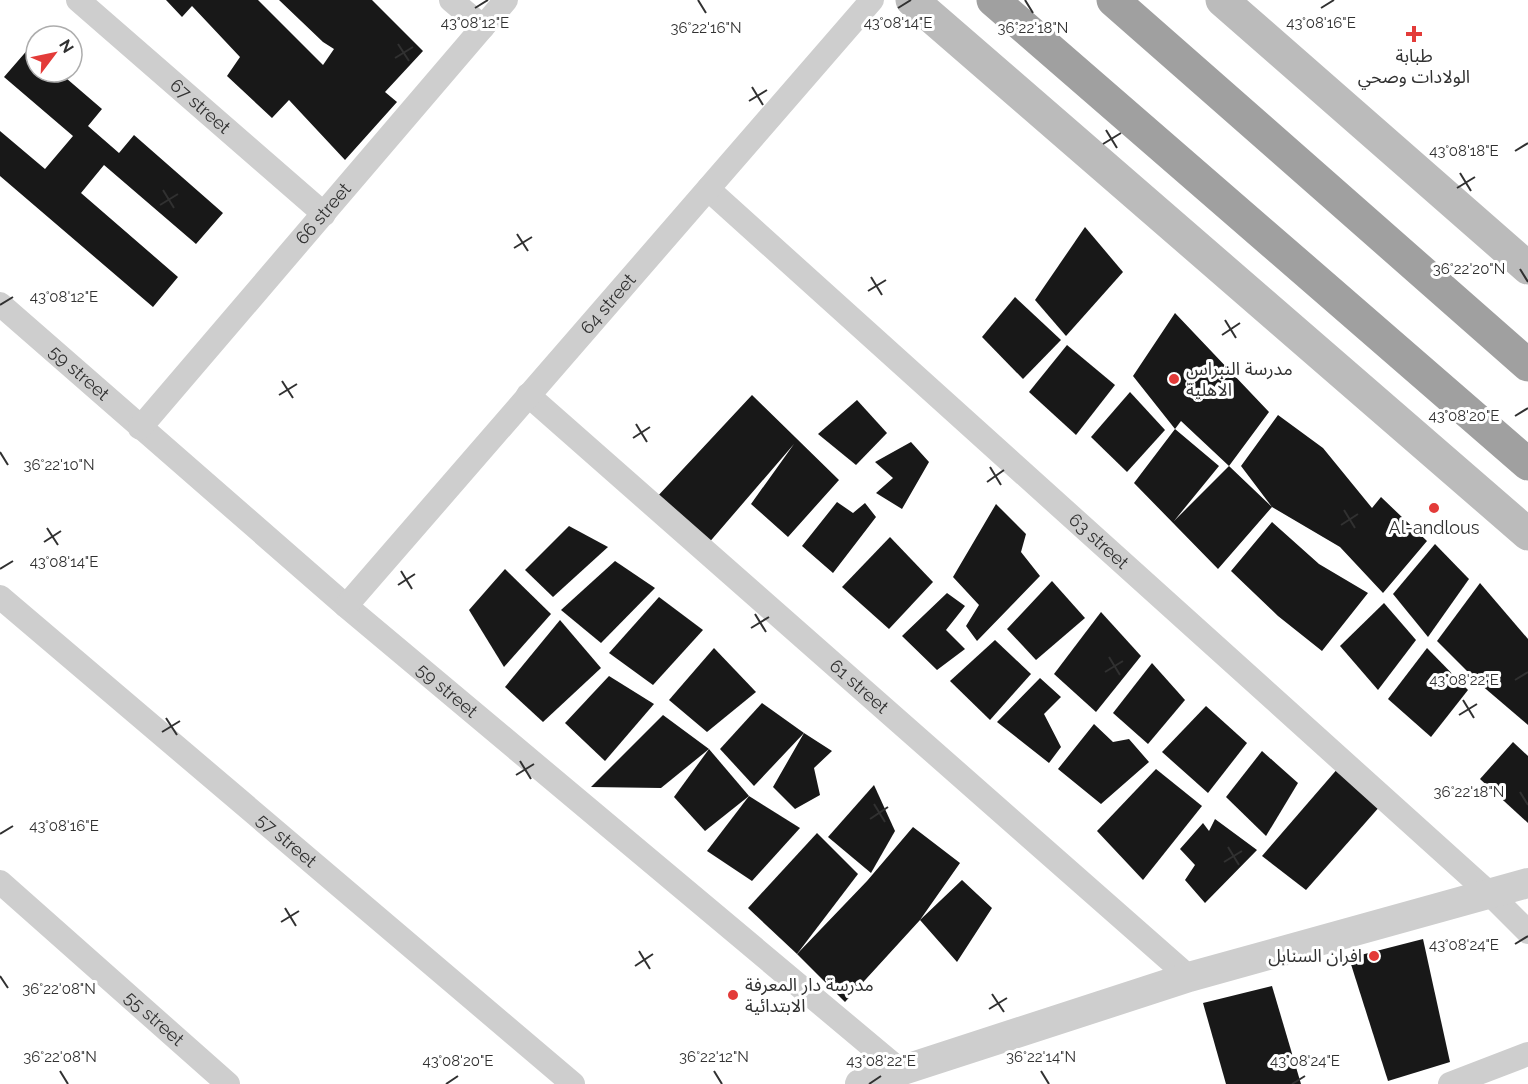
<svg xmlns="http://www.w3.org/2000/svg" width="1528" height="1084" font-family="Raleway,'Noto Sans Arabic',sans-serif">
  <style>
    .building { fill: #181818 }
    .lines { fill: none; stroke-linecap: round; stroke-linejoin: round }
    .minor { stroke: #cecece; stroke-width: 24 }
    .tertiary { stroke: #cecece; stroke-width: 30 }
    .secondary { stroke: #bbb; stroke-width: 33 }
    .trunk { stroke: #a0a0a0; stroke-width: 33 }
    .ticks { fill: none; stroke: #313131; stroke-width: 2 }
    .poi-dot { fill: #e33b39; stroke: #fff; stroke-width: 2 }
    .labels { text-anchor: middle; stroke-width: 6; stroke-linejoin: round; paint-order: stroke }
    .poi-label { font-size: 18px; fill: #313131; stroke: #fff }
    .street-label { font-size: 18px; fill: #313131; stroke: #fff }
    .ticks-label { font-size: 15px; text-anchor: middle; fill: #313131; stroke: #fff; stroke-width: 6; stroke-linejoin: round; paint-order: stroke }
  </style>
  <rect width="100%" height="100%" fill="#fff"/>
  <g class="building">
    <path d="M166 0H258L323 65 334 49 323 42 279 0H372L423 51 385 92 397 102 345 160 289 100 272 118 227 76 240 57 192 6 182 17Z"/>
    <path d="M30 47 36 52V72H59L102 109 88 126 119 153 134 135 223 213 196 244 104 165 81 193 178 277 153 307 0 176V131L45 169 73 136 4 77Z"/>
    <path d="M1085 227 1123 272 1066 336 1035 300Z"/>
    <path d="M1015 297 1061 340 1023 379 982 337Z"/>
    <path d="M1175 313 1269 412 1229 466 1181 421 1175 429 1133 376Z"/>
    <path d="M1067 345 1115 385 1076 435 1029 392Z"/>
    <path d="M1130 392 1165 430 1127 472 1091 437Z"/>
    <path d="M752 395 839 480 788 537 751 504 794 444 707 545 655 499Z"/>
    <path d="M857 400 887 433 856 465 818 434Z"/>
    <path d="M1278 415 1323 448 1372 508 1381 497 1427 541 1383 593 1340 547 1272 507 1218 569 1134 483 1175 429 1219 466 1174 521 1229 466 1272 507 1241 466Z"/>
    <path d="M911 442 929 462 902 509 876 493 893 478 875 462Z"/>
    <path d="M837 502 853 513 865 503 876 517 833 573 802 546Z"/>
    <path d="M996 504 1026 534 1021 552 1040 576 977 641 966 626 979 605 953 577Z"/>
    <path d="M1272 522 1319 564 1368 593 1322 651 1278 616 1231 571Z"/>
    <path d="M569 526 608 547 553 597 525 570Z"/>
    <path d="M890 537 933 582 889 629 842 587Z"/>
    <path d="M1435 544 1469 579 1428 637 1393 594Z"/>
    <path d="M615 561 655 588 601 643 561 610Z"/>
    <path d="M505 569 551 614 504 667 469 610Z"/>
    <path d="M1052 581 1085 618 1036 660 1007 629Z"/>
    <path d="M1480 583 1528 639V725L1480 684 1437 641Z"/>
    <path d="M947 593 965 606 946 630 965 649 937 670 902 636Z"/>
    <path d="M659 597 703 630 653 685 609 653Z"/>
    <path d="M1384 603 1416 640 1378 690 1340 646Z"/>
    <path d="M1101 612 1141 656 1096 712 1054 674Z"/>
    <path d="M560 620 601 668 543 722 505 687Z"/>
    <path d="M995 640 1031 674 990 720 950 681Z"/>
    <path d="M714 648 756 692 707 732 669 700Z"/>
    <path d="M1427 648 1468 690 1431 737 1388 699Z"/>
    <path d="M1152 663 1185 700 1148 744 1113 713Z"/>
    <path d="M609 676 654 704 605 761 565 723Z"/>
    <path d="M1040 678 1061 697 1044 714 1061 747 1049 763 997 722Z"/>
    <path d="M762 703 804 733 754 786 720 749Z"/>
    <path d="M1206 706 1247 743 1208 793 1162 752Z"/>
    <path d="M663 715 709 749 661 788 591 787Z"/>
    <path d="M1094 724 1113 742 1129 739 1149 762 1101 804 1058 769Z"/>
    <path d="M804 733 832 751 814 768 820 795 795 809 773 787Z"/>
    <path d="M1513 742 1528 756V823L1480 779Z"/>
    <path d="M709 749 749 796 705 831 674 797Z"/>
    <path d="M1262 751 1298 783 1266 836 1226 797Z"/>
    <path d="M1339 767 1381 805 1306 890 1262 856Z"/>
    <path d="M1156 769 1202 806 1143 880 1097 831Z"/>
    <path d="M874 785 895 831 871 873 828 837Z"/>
    <path d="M749 796 800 828 752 881 707 851Z"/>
    <path d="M1215 819 1257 850 1205 903 1185 880 1195 865 1180 849 1203 823 1209 831Z"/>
    <path d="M913 827 960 863 920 920 962 880 992 908 957 962 920 920 845 1002 797 954 867 881Z"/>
    <path d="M817 833 858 874 797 954 748 908Z"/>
    <path d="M1423 939 1450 1062 1388 1081 1349 958Z"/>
    <path d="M1272 986 1301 1084H1226L1203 1003Z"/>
  </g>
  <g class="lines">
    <g class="minor">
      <path id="s1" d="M78 0 324 214"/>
      <path d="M451 0 483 27"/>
      <path id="s2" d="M708 189 1490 894 1528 932"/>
      <path id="s3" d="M0 304 346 606 901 1071"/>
      <path id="s4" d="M528 395 1189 977"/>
      <path id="s5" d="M140 428 506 0"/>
      <path id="s6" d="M0 597 573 1084"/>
      <path id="s7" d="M346 606 872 0"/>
      <path id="s8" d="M0 882 228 1084"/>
      <path d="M1450 1084 1528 1054"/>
    </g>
    <path class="tertiary" d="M860 1084 1189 977 1528 883"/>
    <g class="secondary">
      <path d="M912 0 1528 534"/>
      <path d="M1222 0 1528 268"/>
    </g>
    <g class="trunk">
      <path d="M993 0 1528 464"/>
      <path d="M1113 0 1528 365"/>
    </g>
  </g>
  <path class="ticks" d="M698 0 706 13M1025 0 1033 13M475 8 488 0M898 8 911 0M1321 8 1334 0M398 44 409 61M395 58 413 47M752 87 763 105M749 101 767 90M1106 130 1117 148M1103 144 1121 133M1515 151 1528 143M1460 173 1471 191M1457 188 1475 177M163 190 174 208M160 205 178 194M517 234 528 251M514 248 532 237M1520 269 1528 282M871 277 882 295M868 291 886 280M0 305 13 297M1225 320 1236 338M1222 335 1240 323M282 381 293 398M279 395 297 384M1515 416 1528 408M636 424 647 442M633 438 650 427M0 452 8 465M990 467 1001 485M987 482 1004 470M1344 510 1355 528M1341 525 1358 514M47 528 58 545M44 542 61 531M0 569 13 561M401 571 412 589M398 585 415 574M755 614 766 632M751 628 769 617M1109 657 1120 675M1105 672 1123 661M1515 680 1528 672M1463 700 1474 718M1459 715 1477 704M166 718 177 735M162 732 180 721M520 761 531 779M516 775 534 764M1520 792 1528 805M874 804 885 822M870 819 888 807M0 834 13 826M1228 847 1239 865M1224 862 1242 851M285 908 296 926M281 922 299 911M1515 944 1528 936M639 951 650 969M635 966 653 954M0 976 8 988M992 994 1004 1012M989 1009 1007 998M60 1071 68 1084M714 1071 722 1084M1041 1071 1049 1084M446 1084 458 1076M869 1084 881 1076M1292 1084 1305 1076"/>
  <g class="poi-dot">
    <path d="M1411 25h6v6h6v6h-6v6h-6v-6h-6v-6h6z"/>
    <circle cx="1174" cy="379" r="6"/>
    <circle cx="1434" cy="508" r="6"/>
    <circle cx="1374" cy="956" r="6"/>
    <circle cx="733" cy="995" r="6"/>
  </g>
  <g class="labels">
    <g class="poi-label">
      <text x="1414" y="62">طبابة<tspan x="1414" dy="21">الولادات وصحي</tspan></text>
      <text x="1186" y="375" text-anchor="start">مدرسة النبراس<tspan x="1186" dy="21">الاهلية</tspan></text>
      <text x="1434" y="534">Al-andlous</text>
      <text x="1362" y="962" text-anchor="end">افران السنابل</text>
      <text x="745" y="991" text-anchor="start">مدرسة دار المعرفة<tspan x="745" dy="21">الابتدائية</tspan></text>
    </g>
    <g class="street-label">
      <text dy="6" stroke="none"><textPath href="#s1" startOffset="162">67 street</textPath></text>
      <text dy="6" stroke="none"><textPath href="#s5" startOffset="282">66 street</textPath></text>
      <text dy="6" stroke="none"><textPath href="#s7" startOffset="400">64 street</textPath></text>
      <text dy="6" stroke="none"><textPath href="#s3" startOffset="105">59 street</textPath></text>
      <text dy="6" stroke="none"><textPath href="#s2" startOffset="526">63 street</textPath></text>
      <text dy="6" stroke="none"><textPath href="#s4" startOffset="441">61 street</textPath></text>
      <text dy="6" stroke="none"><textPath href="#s3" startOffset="591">59 street</textPath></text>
      <text dy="6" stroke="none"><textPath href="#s6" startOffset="376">57 street</textPath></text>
      <text dy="6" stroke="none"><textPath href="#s8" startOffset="206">55 street</textPath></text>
    </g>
  </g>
  <g class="ticks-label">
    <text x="898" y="28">43°08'14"E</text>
    <text x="475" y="28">43°08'12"E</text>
    <text x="1321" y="28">43°08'16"E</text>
    <text x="706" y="33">36°22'16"N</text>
    <text x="1033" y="33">36°22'18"N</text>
    <text x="1464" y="156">43°08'18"E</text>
    <text x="1469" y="274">36°22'20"N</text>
    <text x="64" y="302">43°08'12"E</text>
    <text x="1464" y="421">43°08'20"E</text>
    <text x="59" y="470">36°22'10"N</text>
    <text x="64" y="567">43°08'14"E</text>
    <text x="1464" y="685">43°08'22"E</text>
    <text x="1469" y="797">36°22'18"N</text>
    <text x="64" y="831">43°08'16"E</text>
    <text x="1464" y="950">43°08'24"E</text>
    <text x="59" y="994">36°22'08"N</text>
    <text x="60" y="1062">36°22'08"N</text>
    <text x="714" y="1062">36°22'12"N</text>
    <text x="1041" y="1062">36°22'14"N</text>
    <text x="458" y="1066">43°08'20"E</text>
    <text x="881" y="1066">43°08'22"E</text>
    <text x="1305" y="1066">43°08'24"E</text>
  </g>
  <g transform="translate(54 54) rotate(58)"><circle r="28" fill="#ffffff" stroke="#adadad" stroke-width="1.5"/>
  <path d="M0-4.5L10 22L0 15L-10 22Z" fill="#e33b39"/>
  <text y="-9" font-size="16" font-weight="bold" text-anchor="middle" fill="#313131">N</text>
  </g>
</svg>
